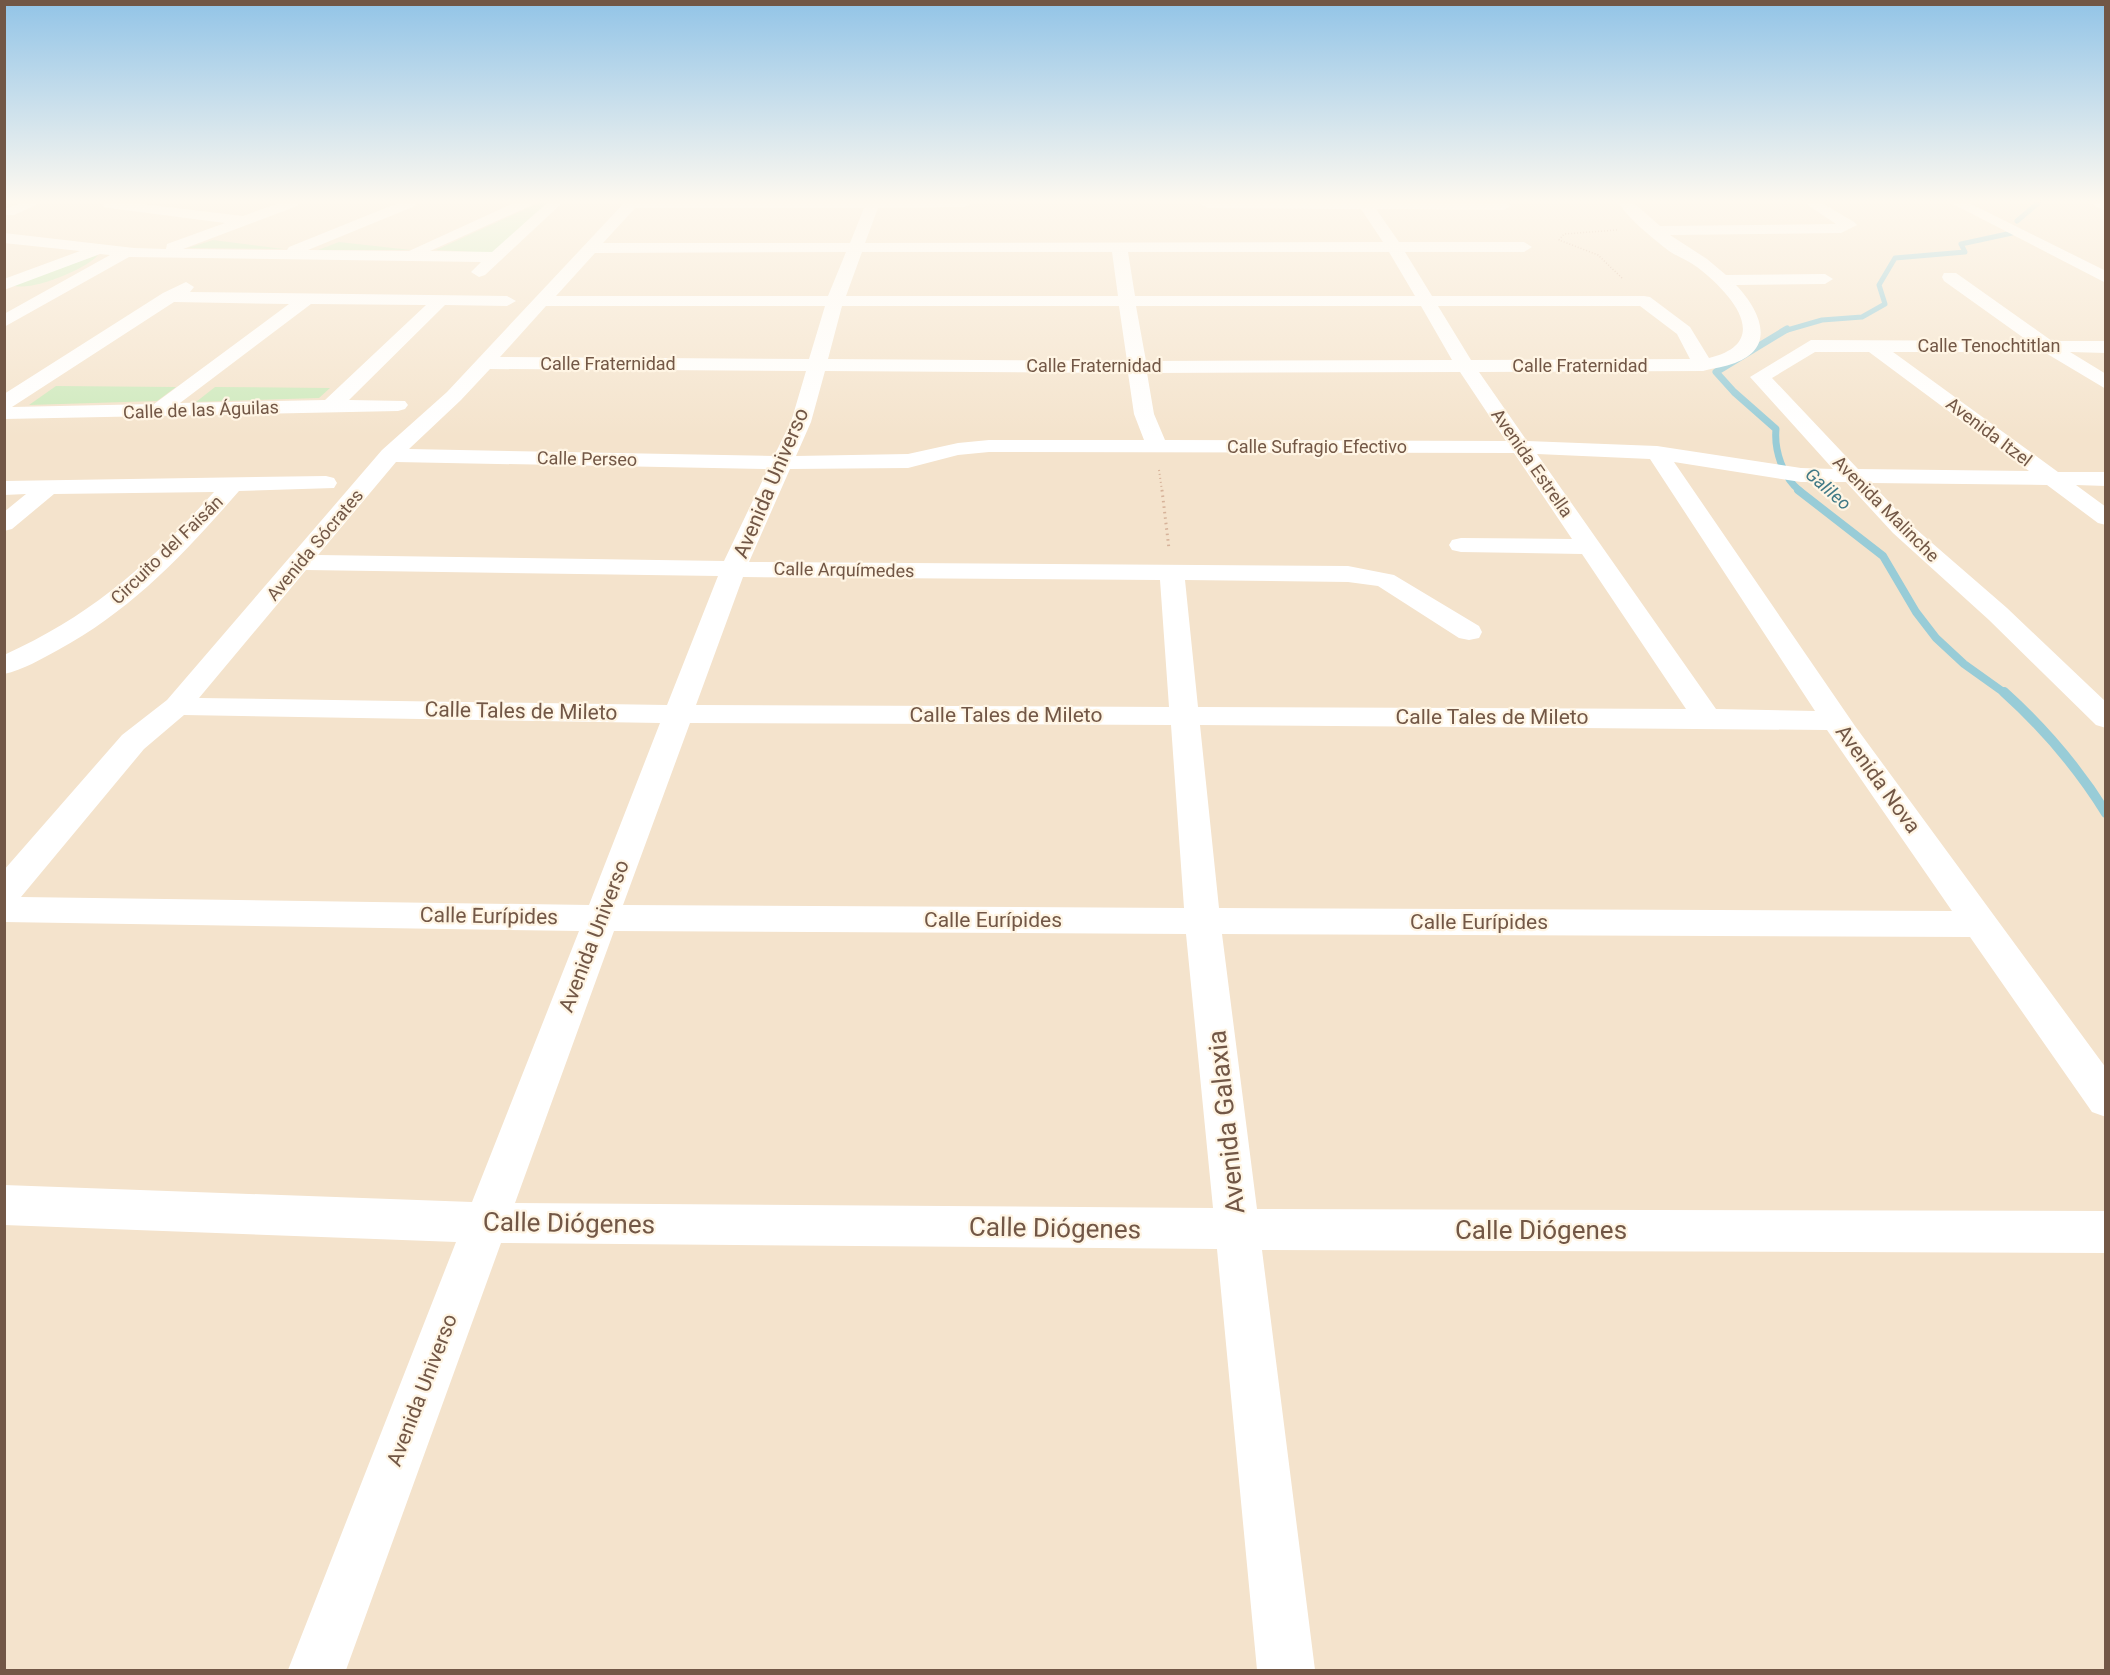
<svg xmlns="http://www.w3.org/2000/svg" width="2110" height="1675" font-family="Roboto,sans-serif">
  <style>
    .residential { fill: #f4e3cc }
    .green { fill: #cde9bc }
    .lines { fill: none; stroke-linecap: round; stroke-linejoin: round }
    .stream-far3 { stroke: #98ccd7; stroke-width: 5 }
    .stream-far2 { stroke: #98ccd7; stroke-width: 7 }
    .stream-far1 { stroke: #98ccd7; stroke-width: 8 }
    .stream { stroke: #98ccd7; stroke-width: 10 }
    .path-far2 { stroke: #d6b299; stroke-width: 1.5; stroke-dasharray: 1 2; stroke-linecap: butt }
    .path-far1 { stroke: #d6b299; stroke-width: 2; stroke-dasharray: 1 3; stroke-linecap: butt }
    .path { stroke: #d6b299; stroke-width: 3; stroke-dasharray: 1.5 4; stroke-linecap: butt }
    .minor { fill: #fff; fill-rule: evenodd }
    .labels { text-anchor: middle; stroke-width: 4.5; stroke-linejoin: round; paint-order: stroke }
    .far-street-label { font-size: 18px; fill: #725746; stroke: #fff5e4 }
    .far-water-label { font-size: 18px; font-style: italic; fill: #407986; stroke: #fff5e4 }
    .street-label { font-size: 21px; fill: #725746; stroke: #fff5e4 }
    .near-street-label { font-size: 26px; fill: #725746; stroke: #fff5e4 }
  </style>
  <rect width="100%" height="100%" fill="#fcf1dd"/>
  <rect class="residential" x="5" y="203" width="2100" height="1467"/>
  <g class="green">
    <path d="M539 203H549L494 253 436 250Z"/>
    <path d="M213 240 284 249 188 248Z"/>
    <path d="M339 242 411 250H318Z"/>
    <path d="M98 255C88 268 30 293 12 285Z"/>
    <path d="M56 386 176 387 157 401 29 405Z"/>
    <path d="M215 387 330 388 319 398 196 402Z"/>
  </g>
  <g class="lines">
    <g class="stream-far3">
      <path d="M2017 221 2038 203"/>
      <path d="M1784 331 1822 320 1862 317 1885 304 1879 285 1895 258 1965 252 1961 244 2012 233"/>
    </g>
    <path class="stream-far2" d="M1787 329 1716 372 1734 392 1776 429C1774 450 1783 478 1800 491"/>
    <path class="stream-far1" d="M1798 490 1883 556 1916 612 1936 638 1964 664 2006 694"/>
    <path class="stream" d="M2004 692C2044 728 2078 768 2106 813"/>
    <path class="path-far2" d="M1617 230 1564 234 1559 240 1598 255 1622 278"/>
    <path class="path-far1" d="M1159 470 1162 491"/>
    <path class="path" d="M1162 490 1169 549"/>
    <g class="minor">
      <path d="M21 203H40L14 215H4V209Z"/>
      <path d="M103 203H134L243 216 279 203H299L297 206 183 249 287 250 289 247 398 203H417L415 206 308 250 409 251 514 203H532L530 206 430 251 492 252 547 203H562L485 275 479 277 471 272 481 262 129 257 4 327V314L110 255 100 254 4 290V279L80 251 4 243V233L134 248 166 249 167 244 225 223 109 208 104 207Z"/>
      <path d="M624 203H972L965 207 878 208 865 243 1383 242 1361 209 1208 208 1201 204 1508 203 1511 206 1504 210 1376 209 1399 242H1524L1532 247 1524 252H1405L1432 296H1644L1650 297 1690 327 1709 358C1775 342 1730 292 1697 267 1688 260 1678 257 1669 251 1653 238 1629 220 1619 203H1634L1660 226 1836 224 1805 203H1822L1854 222 1857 225 1841 233 1670 235 1707 259 1726 275 1825 274 1833 279 1825 284 1736 285C1759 309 1778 347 1735 363 1725 367 1713 368 1703 371L1479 372 1527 441 1657 446 1801 468 1833 469 1750 377 1811 340 2028 341 1944 281 1942 277 1944 273H1956L2052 341H2106V353L2070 352 2106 374V389L2044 352H1893L2058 472H2106V486L2076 485 2106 507V525L2098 523 2047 485 1871 483 1909 523 2007 608 2106 702V728L2096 725 1989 620 1893 533 1846 482H1801L1674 462 1855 726 2106 1068V1117L2092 1112 1970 937 1222 934 1257 1209 2106 1211V1253L1262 1250 1315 1670H1257L1217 1249 501 1243 346 1670H288L456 1242 4 1225V1185L472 1202 579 931 4 922V870L122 735 167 700 382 450 447 392ZM635 208H864L850 243H603ZM846 252 828 296H556L595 253ZM862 252H1112L1118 296H846ZM1128 252H1389L1415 296H1135ZM546 306H825L809 359 500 357ZM842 306H1119L1127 361 828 359ZM1136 306H1421L1452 360 1146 361ZM1438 306H1640L1677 334 1690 359 1471 360ZM1815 352H1869L2029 471 1858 469 1772 378ZM490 369 806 371 791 422 774 456 409 449 461 400ZM825 371 1128 373 1134 414 1144 440H989L958 443 908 454 796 456 811 422ZM1460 372 1506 441 1165 440 1154 414 1147 373ZM989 452 1514 453 1572 539 1461 538 1452 540 1449 545 1452 550 1461 552 1582 554 1686 709 1198 707 1185 580 1348 582 1378 586 1459 638 1469 640 1479 638 1482 632 1479 626 1394 575 1348 566 749 562 790 469 908 468 958 455ZM1537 454 1650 459 1815 711 1716 709ZM396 462 768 469 724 561 318 555ZM306 570 718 576 667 705 199 698ZM743 577 1160 580 1169 707 696 705ZM184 715 660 723 589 905 21 897 144 749ZM690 723 1171 725 1184 908 623 905ZM1200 725 1827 730 1952 911 1219 908ZM614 931 1186 934 1213 1208 515 1203Z"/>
      <path d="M1951 203H1969L2106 271V283Z"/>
      <path d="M2089 203H2106V211Z"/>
      <path d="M186 282 194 287 190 292 507 296 516 301 507 306 445 305 349 400 405 401 408 405 405 409 398 411 4 419V394L163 293ZM174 302 289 304 154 404 12 407ZM311 304 426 305 325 400 180 403Z"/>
      <path d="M326 476 334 478 337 483 334 488 239 491C185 553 132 610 58 650 41 659 23 670 4 674V655C94 614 149 564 214 492L54 494 12 529 4 531V512L26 494 4 495V481Z"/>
    </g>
  </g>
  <linearGradient id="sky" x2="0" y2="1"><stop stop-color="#92c4e7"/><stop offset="0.46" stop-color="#fef9f0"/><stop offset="1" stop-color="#fef9f0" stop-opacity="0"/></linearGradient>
  <rect width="2110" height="437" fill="url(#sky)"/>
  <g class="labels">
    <g class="far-street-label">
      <text x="1989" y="352">Calle Tenochtitlan</text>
      <text x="608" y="370">Calle Fraternidad</text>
      <text x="1094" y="372">Calle Fraternidad</text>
      <text x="1580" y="372">Calle Fraternidad</text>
      <text transform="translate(201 410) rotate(-2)" y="6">Calle de las Águilas</text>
      <text transform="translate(1989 432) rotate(37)" y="6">Avenida Itzel</text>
      <text x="1317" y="453">Calle Sufragio Efectivo</text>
      <text transform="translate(587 459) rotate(1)" y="6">Calle Perseo</text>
      <text transform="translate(1532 463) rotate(55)" y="6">Avenida Estrella</text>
      <text transform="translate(1886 509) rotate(45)" y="6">Avenida Malinche</text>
      <text transform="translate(315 545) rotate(-50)" y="6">Avenida Sócrates</text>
      <text transform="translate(167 550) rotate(-44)" y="6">Circuito del Faisán</text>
      <text transform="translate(844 570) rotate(1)" y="6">Calle Arquímedes</text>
    </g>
    <g class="far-water-label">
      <text transform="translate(1828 489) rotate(41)" y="6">Galileo</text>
    </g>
    <g class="street-label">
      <text transform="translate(771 483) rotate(-67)" y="7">Avenida Universo</text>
      <text transform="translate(521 711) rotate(1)" y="7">Calle Tales de Mileto</text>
      <text x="1006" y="722">Calle Tales de Mileto</text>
      <text x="1492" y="724">Calle Tales de Mileto</text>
      <text transform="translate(1878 779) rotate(54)" y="7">Avenida Nova</text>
      <text transform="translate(489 916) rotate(1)" y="7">Calle Eurípides</text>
      <text x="993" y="927">Calle Eurípides</text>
      <text x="1479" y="929">Calle Eurípides</text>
      <text transform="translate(594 936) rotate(-69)" y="7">Avenida Universo</text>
      <text transform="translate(422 1390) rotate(-69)" y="7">Avenida Universo</text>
    </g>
    <g class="near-street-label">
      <text transform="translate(1226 1122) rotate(-96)" y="9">Avenida Galaxia</text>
      <text transform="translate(569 1223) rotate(1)" y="9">Calle Diógenes</text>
      <text transform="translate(1055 1228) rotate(1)" y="9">Calle Diógenes</text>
      <text x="1541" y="1239">Calle Diógenes</text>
    </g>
  </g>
  <rect width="2110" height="1675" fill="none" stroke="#725746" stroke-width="12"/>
</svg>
